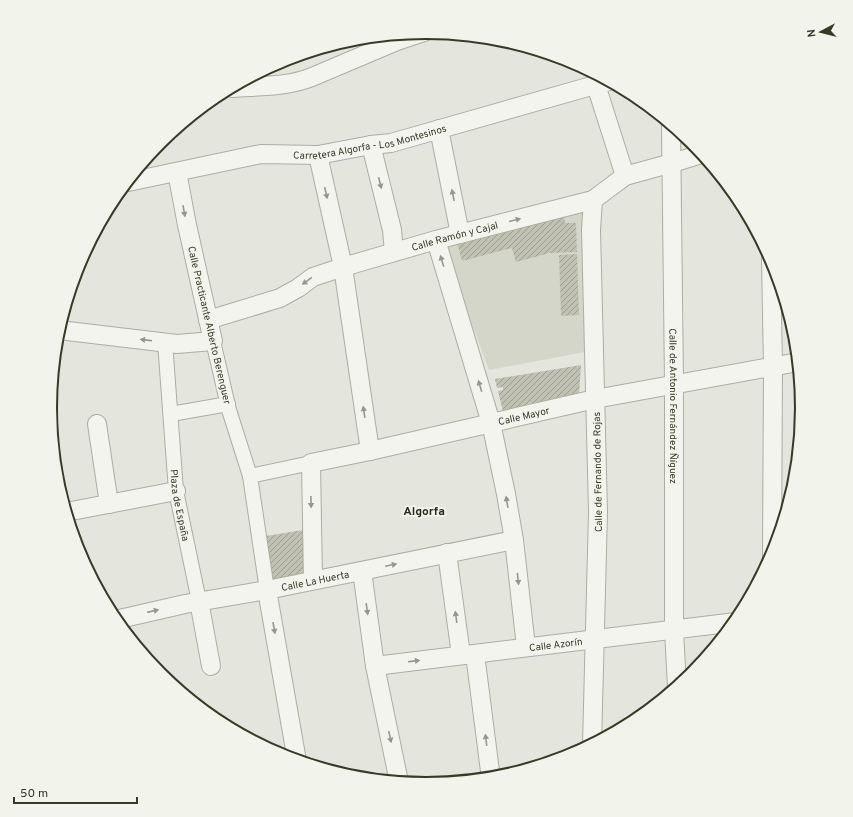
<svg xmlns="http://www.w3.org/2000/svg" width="853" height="817" font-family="Overpass,sans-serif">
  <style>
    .built { fill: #d5d6ca }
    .building { fill: url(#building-hatch) }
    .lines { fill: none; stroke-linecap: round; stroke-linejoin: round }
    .pedestrian-casing { stroke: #adaea2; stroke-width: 16 }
    .minor-casing { stroke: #adaea2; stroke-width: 20 }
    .pedestrian { stroke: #f3f4ee; stroke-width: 14 }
    .minor { stroke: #f3f4ee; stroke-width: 18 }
    .oneway { fill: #96978a }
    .labels { text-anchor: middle; stroke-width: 4; stroke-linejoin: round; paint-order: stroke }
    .street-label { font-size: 10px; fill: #383a27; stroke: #f2f3eb }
    .quarter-label { font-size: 12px; font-weight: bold; fill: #282b19; stroke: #f2f3eb }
    .rim { fill: none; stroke: #383a27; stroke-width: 2 }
  </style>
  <defs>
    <pattern id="building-hatch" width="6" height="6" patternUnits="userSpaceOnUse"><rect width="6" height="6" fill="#c0c1b3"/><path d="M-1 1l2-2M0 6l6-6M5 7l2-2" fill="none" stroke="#9d9e92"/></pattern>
  </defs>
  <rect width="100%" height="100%" fill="#e4e5dc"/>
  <path class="built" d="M587 206 590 351 489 370 442 244Z"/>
  <g class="building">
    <path d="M564 213 565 223H576L577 252 550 253 516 262 512 248 462 261 457 242Z"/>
    <path d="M577 254 579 315 561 316 559 255Z"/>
    <path d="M581 365 579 396 526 404 527 408 503 412 498 391 503 390V387L497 388 495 379Z"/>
    <path d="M309 529 310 576 274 584 266 536Z"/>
  </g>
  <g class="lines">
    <g class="pedestrian-casing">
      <g id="pedestrian">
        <path d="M213 341 229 410 250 476 267 590"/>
        <path id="s1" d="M165 342 176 491 199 601"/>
        <path d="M171 414 228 404"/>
        <path d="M250 476 311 463"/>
      </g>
    </g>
    <g class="minor-casing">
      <g id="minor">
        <path d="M596 85 625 176"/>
        <path d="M232 88C259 86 287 87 312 77L397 41 424 32"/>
        <path id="s2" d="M671 125 674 384V630L677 687"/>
        <path d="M439 129 460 234"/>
        <path d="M371 145 392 230 394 252"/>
        <path d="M318 155 343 267 370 451"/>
        <path id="s3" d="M128 182 261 154 318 155 371 145 391 143 609 81"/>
        <path d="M436 240 491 423 506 494 514 540 526 647"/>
        <path d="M771 259 773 367 772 556"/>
        <path id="s4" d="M208 320 280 298 298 288 313 277 343 267 436 240 593 200 625 176 672 163 702 154"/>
        <path d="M59 330 177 344 213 341 187 225 177 172"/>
        <path d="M97 424 109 504"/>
        <path d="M66 512 176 491"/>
        <path d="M447 553 461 655"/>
        <path d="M362 571 375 666 399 782"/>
        <path id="s5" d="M313 580 311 463 370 451 595 399 798 362"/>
        <path d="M267 590 297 761"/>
        <path d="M199 601 211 666"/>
        <path id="s6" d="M115 620 185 604 267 590 514 540"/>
        <path d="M475 654 491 779"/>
        <path id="s7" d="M375 666 736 622"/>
        <path d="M592 745 598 512 591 230 593 200"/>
      </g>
    </g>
    <use href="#pedestrian" class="pedestrian"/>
    <use href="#minor" class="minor"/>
  </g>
  <defs><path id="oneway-solid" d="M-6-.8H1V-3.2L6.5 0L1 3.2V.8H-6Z"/></defs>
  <g class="oneway">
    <use href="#oneway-solid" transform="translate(380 183) rotate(76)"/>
    <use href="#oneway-solid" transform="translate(326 193) rotate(77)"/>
    <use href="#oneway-solid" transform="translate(453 195) rotate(-101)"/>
    <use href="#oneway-solid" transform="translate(184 211) rotate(80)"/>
    <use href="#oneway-solid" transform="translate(515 220) rotate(-14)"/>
    <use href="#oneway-solid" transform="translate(442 261) rotate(-107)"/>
    <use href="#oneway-solid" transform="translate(307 281) rotate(144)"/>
    <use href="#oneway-solid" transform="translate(146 340) rotate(-173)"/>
    <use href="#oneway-solid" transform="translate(480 386) rotate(-107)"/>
    <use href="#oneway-solid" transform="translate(364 412) rotate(-98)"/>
    <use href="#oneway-solid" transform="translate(311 502) rotate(89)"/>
    <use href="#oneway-solid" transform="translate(507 502) rotate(-99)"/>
    <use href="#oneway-solid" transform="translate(391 565) rotate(-12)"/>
    <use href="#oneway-solid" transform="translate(518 579) rotate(84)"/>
    <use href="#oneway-solid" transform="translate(367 609) rotate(82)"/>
    <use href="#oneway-solid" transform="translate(153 611) rotate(-13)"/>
    <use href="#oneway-solid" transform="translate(456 617) rotate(-98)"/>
    <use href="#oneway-solid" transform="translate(274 628) rotate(80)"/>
    <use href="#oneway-solid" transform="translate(414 661) rotate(-7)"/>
    <use href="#oneway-solid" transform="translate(390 737) rotate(78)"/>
    <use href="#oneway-solid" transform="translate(486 740) rotate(-97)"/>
  </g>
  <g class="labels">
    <g class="street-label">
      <text dy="4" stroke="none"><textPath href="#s3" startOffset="246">Carretera Algorfa - Los Montesinos</textPath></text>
      <text dy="4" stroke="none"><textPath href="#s4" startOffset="262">Calle Ramón y Cajal</textPath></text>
      <text transform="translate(210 325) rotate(77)" y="4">Calle Practicante Alberto Berenguer</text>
      <text dy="4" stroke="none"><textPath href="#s2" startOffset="281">Calle de Antonio Fernández Ñíguez</textPath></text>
      <text dy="4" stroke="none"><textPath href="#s5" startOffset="335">Calle Mayor</textPath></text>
      <text transform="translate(597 472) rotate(-91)" y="4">Calle de Fernando de Rojas</text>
      <text dy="4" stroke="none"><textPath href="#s1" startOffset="164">Plaza de España</textPath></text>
      <text dy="4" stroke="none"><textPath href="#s6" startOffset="204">Calle La Huerta</textPath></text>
      <text dy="4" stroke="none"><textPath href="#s7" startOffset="182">Calle Azorín</textPath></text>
    </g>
    <g class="quarter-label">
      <text x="424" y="515">Algorfa</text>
    </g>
  </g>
  <path d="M0 0H853V817H0ZM57 408a369 369 0 1 1 738 0a369 369 0 1 1-738 0Z" fill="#f2f3eb" fill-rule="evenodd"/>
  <path class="rim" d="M57 408a369 369 0 1 1 738 0a369 369 0 1 1-738 0Z"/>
  <g transform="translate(821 32) rotate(263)" stroke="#f2f3eb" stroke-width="3" paint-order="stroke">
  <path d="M0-3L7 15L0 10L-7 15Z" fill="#383a27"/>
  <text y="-6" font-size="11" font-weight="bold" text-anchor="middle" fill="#383a27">N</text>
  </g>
  <path d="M14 797v6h123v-6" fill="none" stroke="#383a27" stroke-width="2"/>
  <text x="20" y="797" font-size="12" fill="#383a27" stroke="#f2f3eb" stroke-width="3" paint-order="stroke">50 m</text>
</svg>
